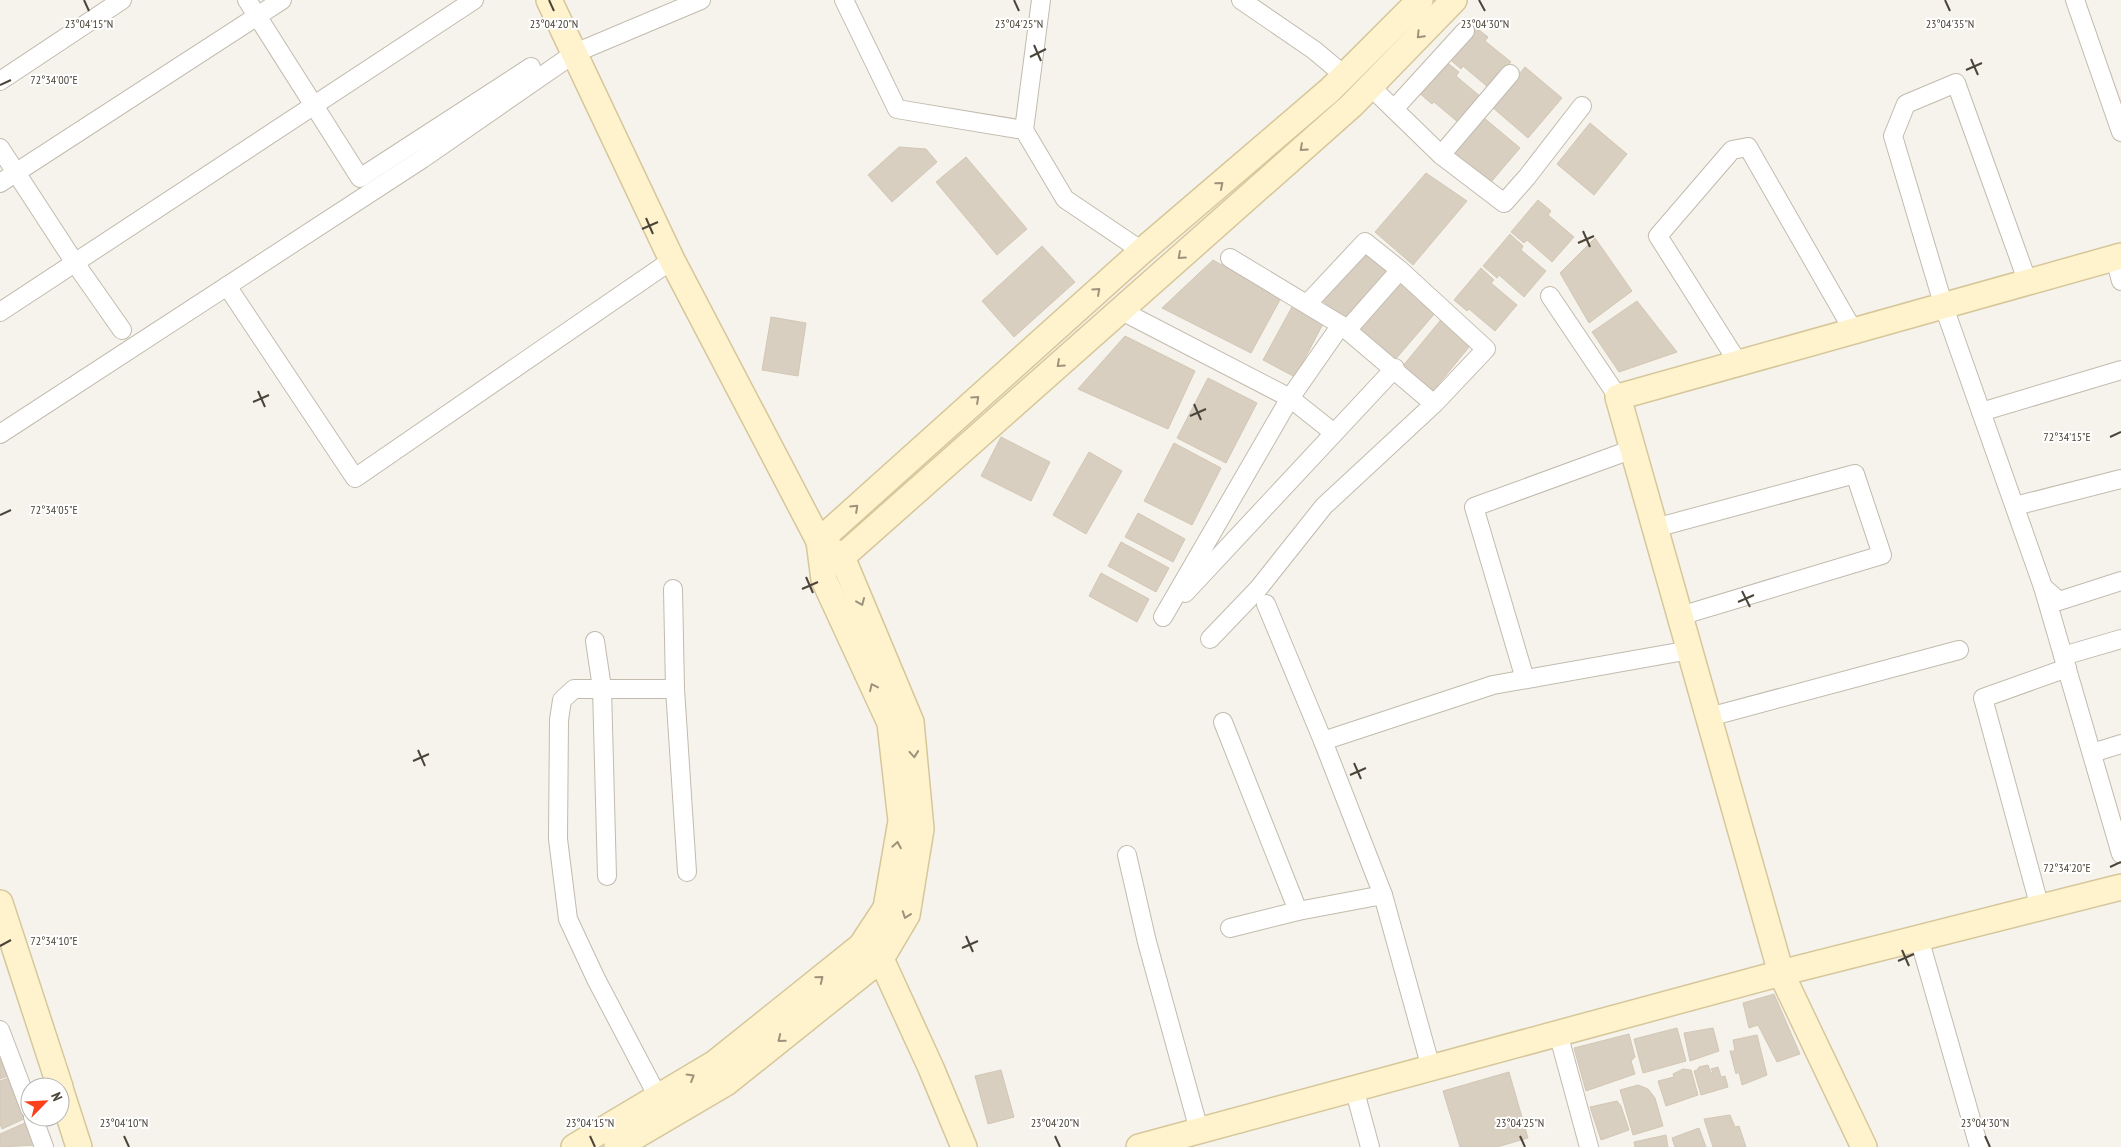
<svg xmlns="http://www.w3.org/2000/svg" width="2121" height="1147" font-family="'PT Sans Narrow',sans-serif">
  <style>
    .building { fill: #d8cfc1; stroke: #d3c7b4 }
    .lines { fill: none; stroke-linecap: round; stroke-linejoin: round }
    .street-casing { stroke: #c2bbae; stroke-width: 20 }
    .secondary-casing { stroke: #d6c79b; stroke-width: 28 }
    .street { stroke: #fff; stroke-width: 18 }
    .secondary { stroke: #fff3cd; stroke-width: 25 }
    .oneway { stroke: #9c937c }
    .ticks { fill: none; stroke: #4b4439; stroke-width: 2 }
    .ticks-label { font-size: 12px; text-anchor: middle; fill: #4b4439; stroke: #fff; stroke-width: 4; stroke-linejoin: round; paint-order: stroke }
  </style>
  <rect width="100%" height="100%" fill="#f6f3ec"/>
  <g class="building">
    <path d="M1474 26 1488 37 1485 41 1511 62 1489 88 1463 66 1461 69 1447 57Z"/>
    <path d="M1445 61 1459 72 1456 76 1481 97 1459 123 1434 102 1432 104 1418 92Z"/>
    <path d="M1525 67 1562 98 1528 138 1492 107Z"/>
    <path d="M1483 117 1520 148 1486 188 1449 157Z"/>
    <path d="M1590 123 1627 154 1594 195 1557 164Z"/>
    <path d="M899 147 926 149 937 162 892 202 868 175Z"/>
    <path d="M966 157 1027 229 997 255 936 182Z"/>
    <path d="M1426 173 1467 201 1413 265 1375 232Z"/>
    <path d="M1538 200 1551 211 1548 215 1574 237 1552 262 1527 240 1524 243 1511 232Z"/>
    <path d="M1510 234 1523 246 1521 250 1546 271 1524 297 1499 275 1497 278 1483 266Z"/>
    <path d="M1595 238 1632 291 1589 323 1560 273Z"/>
    <path d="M1042 246 1075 282 1014 337 982 301Z"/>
    <path d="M1360 246 1389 271 1348 322 1318 297Z"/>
    <path d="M1213 260 1281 298 1251 353 1162 308Z"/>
    <path d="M1481 268 1494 280 1491 283 1517 305 1495 331 1469 309 1467 311 1454 300Z"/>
    <path d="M1400 280 1436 312 1394 361 1358 329Z"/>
    <path d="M1637 301 1677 352 1619 372 1592 332Z"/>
    <path d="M1293 305 1324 322 1295 377 1263 360Z"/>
    <path d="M1444 316 1474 341 1432 392 1402 367Z"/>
    <path d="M771 317 806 323 798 376 762 370Z"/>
    <path d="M1125 336 1195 371 1168 429 1078 389Z"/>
    <path d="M1208 378 1257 403 1226 463 1177 438Z"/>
    <path d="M1001 437 1050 462 1031 501 981 476Z"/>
    <path d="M1174 443 1221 468 1192 525 1144 501Z"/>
    <path d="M1089 452 1122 471 1086 534 1053 515Z"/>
    <path d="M1138 513 1185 539 1173 562 1125 537Z"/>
    <path d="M1121 542 1169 568 1156 592 1108 566Z"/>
    <path d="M1101 573 1149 599 1137 622 1089 596Z"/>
    <path d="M1774 994 1800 1054 1777 1062 1758 1025 1749 1028 1743 1003Z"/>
    <path d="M1677 1028 1686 1061 1643 1073 1634 1039Z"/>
    <path d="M1713 1028 1719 1051 1690 1061 1684 1033Z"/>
    <path d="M1629 1034 1635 1057 1631 1061 1635 1074 1586 1091 1574 1048Z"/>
    <path d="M1757 1035 1767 1075 1742 1085 1739 1072 1736 1074 1730 1051H1735L1733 1040Z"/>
    <path d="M0 1056 8 1076 0 1079Z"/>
    <path d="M1708 1065 1711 1073 1713 1072 1711 1069 1718 1067 1721 1077 1725 1076 1728 1087 1701 1095 1694 1071 1697 1070 1699 1067Z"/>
    <path d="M1683 1069 1691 1070 1698 1095 1666 1106 1658 1081 1674 1077 1673 1074Z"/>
    <path d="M1001 1070 1014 1117 988 1124 975 1076Z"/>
    <path d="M1509 1072 1528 1138 1497 1147H1460L1443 1091Z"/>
    <path d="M8 1078 26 1118 2 1129 0 1124V1081Z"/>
    <path d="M1638 1085 1648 1089 1655 1098 1663 1126 1633 1135 1620 1090Z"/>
    <path d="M1617 1101 1621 1106 1629 1130 1601 1140 1590 1107Z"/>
    <path d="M1730 1115 1735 1127 1739 1126 1746 1147H1713L1704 1119Z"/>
    <path d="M27 1122 37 1145 0 1147V1134Z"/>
    <path d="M1699 1128 1706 1147H1675L1672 1138Z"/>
    <path d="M1666 1135 1668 1147H1635L1634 1142Z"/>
  </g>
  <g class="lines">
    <g class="street-casing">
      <g id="street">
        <path d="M247 0 360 178 531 67"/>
        <path d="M844 0 897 109 1024 130 1065 199 1142 251"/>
        <path d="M1241 0 1314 50 1345 76"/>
        <path d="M2075 0 2121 132"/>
        <path d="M0 81 122 0"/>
        <path d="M1370 86 1441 155 1504 203 1527 177 1582 106"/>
        <path d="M1394 109 1465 31"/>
        <path d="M1024 130 1041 0"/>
        <path d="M0 148 75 263 122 330"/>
        <path d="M1441 155 1510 74"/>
        <path d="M0 183 282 0"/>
        <path d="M1230 258 1341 325"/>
        <path d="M2115 258 2121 281"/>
        <path d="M2028 283 1956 83 1906 104 1893 136 1944 307 2043 587 2121 854"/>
        <path d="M227 286 355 478 672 260"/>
        <path d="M1550 296 1618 397"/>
        <path d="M1307 304 1365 242 1400 270 1486 349 1434 404"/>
        <path d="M1120 310 1290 398 1163 617"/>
        <path d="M0 312 474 0"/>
        <path d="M1348 329 1400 270"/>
        <path d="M1739 364 1658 236 1732 150 1748 147 1854 332"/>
        <path d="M1981 412 2121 370"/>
        <path d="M0 434 422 159 575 53 701 0"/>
        <path d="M2015 506 2121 479"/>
        <path d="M1655 528 1855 474 1882 555 1680 616"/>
        <path d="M2043 587 2059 601 2121 581"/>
        <path d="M673 589 675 689"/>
        <path d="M1185 593 1395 368"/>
        <path d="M1266 604 1323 741"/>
        <path d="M1210 639 1258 589 1324 506 1434 404 1341 325 1290 398 1334 433"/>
        <path d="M595 641 602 688 607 876"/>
        <path d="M2063 656 2121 639"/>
        <path d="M1525 679 1474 507 1633 449"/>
        <path d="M1709 717 1959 650"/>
        <path d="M1223 722 1298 911"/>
        <path d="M2092 753 2121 744"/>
        <path d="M1127 855 1147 942 1199 1130"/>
        <path d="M2040 908 1983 698 2067 668"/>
        <path d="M1230 928 1298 911 1383 895"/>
        <path d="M1919 938 1979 1147"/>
        <path d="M0 1030 30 1109"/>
        <path d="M1558 1033 1589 1147"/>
        <path d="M1431 1068 1383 895 1323 741 1493 685 1690 650"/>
        <path d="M1354 1088 1370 1147"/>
        <path d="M658 1097 596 979 568 919 558 839 559 720 562 700 574 689H675L687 872"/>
        <path d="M33 1117 44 1147"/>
      </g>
    </g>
    <g class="secondary-casing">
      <g id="secondary">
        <path d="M549 0 672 260 819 541 842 557 911 722 921 829 907 915 881 959 726 1083 617 1147"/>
        <path d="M842 557 1352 105 1454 0"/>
        <path d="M0 903 60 1087"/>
        <path d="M872 946 881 959 931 1068 964 1147"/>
        <path d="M60 1088 79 1147"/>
        <path d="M574 1147 715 1063 861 946 886 908 901 821 890 723 824 580 819 541 1142 251 1330 90 1420 0"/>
        <path d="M1139 1147 1781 973 2121 887"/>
        <path d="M1864 1147 1781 973 1618 397 2121 256"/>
      </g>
    </g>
    <use href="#street" class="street"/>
    <use href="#secondary" class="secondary"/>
  </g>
  <defs><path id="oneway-chevron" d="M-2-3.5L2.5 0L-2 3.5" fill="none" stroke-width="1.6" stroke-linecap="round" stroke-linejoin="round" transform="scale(1.25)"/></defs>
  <g class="oneway">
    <use href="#oneway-chevron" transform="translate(1420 35) rotate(134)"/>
    <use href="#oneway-chevron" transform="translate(1303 148) rotate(138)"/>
    <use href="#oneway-chevron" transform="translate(1220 185) rotate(-40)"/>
    <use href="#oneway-chevron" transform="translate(1181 256) rotate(138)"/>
    <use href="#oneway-chevron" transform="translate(1097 291) rotate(-42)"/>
    <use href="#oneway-chevron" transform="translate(1060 364) rotate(138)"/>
    <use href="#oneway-chevron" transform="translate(976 399) rotate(-42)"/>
    <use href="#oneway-chevron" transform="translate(855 508) rotate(-43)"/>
    <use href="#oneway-chevron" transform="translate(861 602) rotate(67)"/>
    <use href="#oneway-chevron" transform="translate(873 687) rotate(-115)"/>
    <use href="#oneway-chevron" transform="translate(914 754) rotate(85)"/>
    <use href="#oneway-chevron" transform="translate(897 845) rotate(-80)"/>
    <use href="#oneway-chevron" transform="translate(906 915) rotate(110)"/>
    <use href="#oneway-chevron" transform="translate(820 979) rotate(-39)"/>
    <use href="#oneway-chevron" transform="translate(781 1039) rotate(141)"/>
    <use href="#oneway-chevron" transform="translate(691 1077) rotate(-31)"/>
  </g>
  <path class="ticks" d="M84 0 89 11M549 0 554 11M1014 0 1019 11M1479 0 1485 11M1945 0 1950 11M1034 45 1041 61M1030 57 1046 49M1971 59 1978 75M1966 70 1982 63M0 85 11 80M646 218 653 234M642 229 658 222M1583 231 1590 247M1578 243 1594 236M258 391 265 407M253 402 269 395M1194 404 1201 420M1190 416 1206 409M2110 437 2121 432M0 515 11 510M806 577 813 593M802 589 818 582M1742 591 1750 607M1738 602 1754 595M418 750 425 766M413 761 429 754M1354 763 1361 779M1350 775 1366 768M2110 867 2121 862M966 936 973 952M0 946 11 940M962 948 978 941M1902 950 1909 966M1898 961 1914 954M124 1136 129 1147M590 1136 595 1147M1055 1136 1060 1147M1520 1136 1525 1147M1985 1136 1990 1147"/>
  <g class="ticks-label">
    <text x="89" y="28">23°04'15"N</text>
    <text x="1019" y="28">23°04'25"N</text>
    <text x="1485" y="28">23°04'30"N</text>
    <text x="554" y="28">23°04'20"N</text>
    <text x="1950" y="28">23°04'35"N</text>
    <text x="54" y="84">72°34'00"E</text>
    <text x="2067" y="441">72°34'15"E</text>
    <text x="54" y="514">72°34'05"E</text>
    <text x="2067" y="872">72°34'20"E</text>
    <text x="54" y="945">72°34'10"E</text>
    <text x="124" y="1127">23°04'10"N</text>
    <text x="590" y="1127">23°04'15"N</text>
    <text x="1055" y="1127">23°04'20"N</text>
    <text x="1520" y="1127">23°04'25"N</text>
    <text x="1985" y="1127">23°04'30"N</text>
  </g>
  <g transform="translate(45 1102) rotate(66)"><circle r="24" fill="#ffffff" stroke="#b7b4b0"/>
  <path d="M0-4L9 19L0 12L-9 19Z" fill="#fc3f1d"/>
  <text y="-8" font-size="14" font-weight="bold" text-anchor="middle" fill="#4b4439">N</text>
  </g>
</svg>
